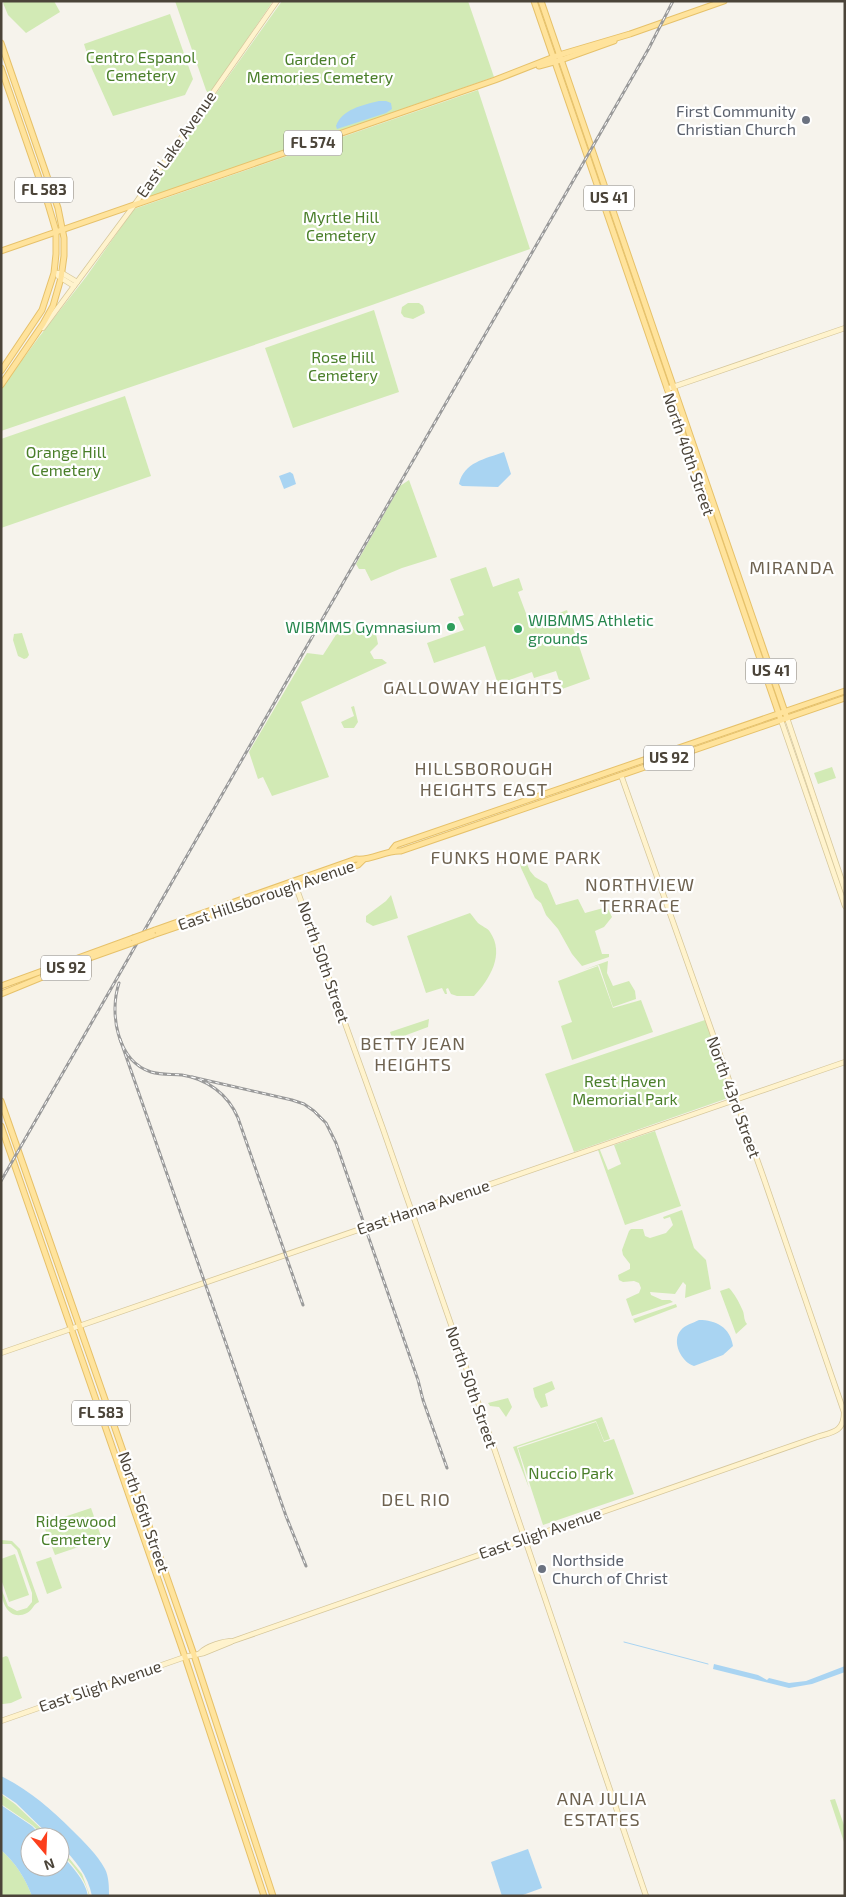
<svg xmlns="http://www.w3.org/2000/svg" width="846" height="1897" font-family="'Exo 2',sans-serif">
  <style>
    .green { fill: #d2eab5 }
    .water { fill: #a9d4f2 }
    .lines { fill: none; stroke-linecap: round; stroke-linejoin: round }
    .stream { stroke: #a9d4f2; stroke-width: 1 }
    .secondary-casing { stroke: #d6c79b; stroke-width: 6 }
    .primary-casing { stroke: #e6c16a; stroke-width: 7 }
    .secondary { stroke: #fff3cd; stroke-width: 4.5 }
    .primary { stroke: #ffe39c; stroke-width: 5 }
    .rail-casing { stroke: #9a9a9a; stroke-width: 3 }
    .rail { stroke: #fff; stroke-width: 1; stroke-dasharray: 4; stroke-linecap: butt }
    .primary-bridge-casing { stroke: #e6c16a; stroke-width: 7; stroke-linecap: butt }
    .primary-bridge { stroke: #ffe39c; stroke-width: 5 }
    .worship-dot { fill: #6b7280; stroke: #fff; stroke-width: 2 }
    .leisure-dot { fill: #2e9e5b; stroke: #fff; stroke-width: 2 }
    .labels { text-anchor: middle; stroke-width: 4.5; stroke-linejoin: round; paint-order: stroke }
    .shield { fill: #fff; stroke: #817c74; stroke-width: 1 }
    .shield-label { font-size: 15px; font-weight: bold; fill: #4b4439 }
    .park-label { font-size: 16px; fill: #4a7f2a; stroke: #fff }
    .worship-label { font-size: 16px; fill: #5b616d; stroke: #fff; text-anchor: end }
    .street-label { font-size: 16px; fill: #4b4439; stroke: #fff }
    .leisure-label { font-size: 16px; fill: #27864d; stroke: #fff; text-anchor: start }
    .neighbourhood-label { font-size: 18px; letter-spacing: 1px; fill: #6e6250; stroke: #fff }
  </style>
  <rect width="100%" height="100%" fill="#f6f3ec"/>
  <g class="green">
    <path d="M6 1H54L60 12 26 33 8 15 3 3Z"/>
    <path d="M175 1H273L209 95 206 90Z"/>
    <path d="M282 1H468L494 77 144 199H141Z"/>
    <path d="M170 14 193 79 185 95 113 116 92 69 84 44Z"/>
    <path d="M478 90 530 249 372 305 1 431V389L39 337 86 277 134 209Z"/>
    <path d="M408 303H419L423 306 425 313 413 319 404 317 401 313 402 307Z"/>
    <path d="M374 310 399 392 293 428 265 348Z"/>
    <path d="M125 396 151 476 1 528V439Z"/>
    <path d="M409 480 437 557 402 568 371 581 365 569H359L356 564 400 486Z"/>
    <path d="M486 567 493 587 519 578 523 590 518 592 530 624 567 610 590 679 562 689 556 671 534 678 532 672 498 684 485 646 434 663 427 643 464 630 458 617 464 615 450 579Z"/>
    <path d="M341 627 376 634 378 644 370 652 374 659H382L387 663 301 702 329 777 272 796 263 777 258 779 249 752 307 653 323 655Z"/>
    <path d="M22 633 29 655 27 658 24 659 18 656 13 640 14 634Z"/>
    <path d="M354 706 358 722 354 728H344L341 722 354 716 351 707Z"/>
    <path d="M832 767 836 778 818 784 814 773Z"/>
    <path d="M518 855 524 857 530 871 535 877 547 884 556 905 578 899 585 913 607 907 612 917 604 927 595 931 602 954H609V957L582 966 572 954 558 929 546 915 541 903 535 898 521 868Z"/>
    <path d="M391 895 398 918 373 926 366 922V916L386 901Z"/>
    <path d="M470 913C473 916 475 920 478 923 481 926 488 928 490 932 505 954 490 979 474 996H457L451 994 448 988 446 989 447 994H445L442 988 426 993 407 936Z"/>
    <path d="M608 961 607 973 613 986 629 981 635 991 636 999 613 1007 599 965 583 970Z"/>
    <path d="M598 966 613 1008 641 1000 653 1032 572 1060 561 1026 572 1022 558 981Z"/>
    <path d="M429 1019 428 1027 393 1040 390 1032Z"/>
    <path d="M705 1020 718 1054 717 1056 719 1058 731 1097 574 1152 545 1074Z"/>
    <path d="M655 1131 681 1206 625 1225 598 1150H600L608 1170 621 1164 614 1145Z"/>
    <path d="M682 1210 694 1248 706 1260 711 1289 685 1298 686 1285 683 1282 675 1294 650 1292 651 1295 662 1300H670L673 1302 632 1316 626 1299 639 1293 641 1288 639 1283 634 1281 623 1282 619 1280 618 1275 630 1269V1264L623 1255 622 1250 629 1231 631 1229H643L645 1236 650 1238 666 1233 673 1225 670 1217 664 1219 663 1217Z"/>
    <path d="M729 1288C734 1293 739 1302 742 1309 745 1314 743 1319 747 1324L736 1334 720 1291Z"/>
    <path d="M676 1304 677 1307 635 1323 633 1319Z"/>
    <path d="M552 1381 555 1389 545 1394 548 1406 541 1408 535 1397 533 1388Z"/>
    <path d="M508 1398 512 1407 506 1417 499 1407 490 1406 488 1403Z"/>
    <path d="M602 1417 610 1439 604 1441 596 1421 517 1447 529 1488 513 1447Z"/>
    <path d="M596 1422 604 1442 614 1439 634 1494 543 1525 518 1448Z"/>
    <path d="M91 1508 102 1539 55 1555 43 1524Z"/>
    <path d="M1 1540 12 1541 20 1549 39 1602C33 1604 33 1610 27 1613 9 1622 1 1602 1 1588L8 1606 17 1611 27 1608 32 1602V1593L17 1550 11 1544H1Z"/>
    <path d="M15 1554 29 1595 9 1602 1 1579V1559Z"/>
    <path d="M51 1557 62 1588 47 1594 36 1562Z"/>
    <path d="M6 1656 8 1657 22 1698 11 1703 3 1704H1V1658Z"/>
    <path d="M1 1794 15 1804 50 1837H45L32 1825 1 1804Z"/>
    <path d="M835 1799 845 1828V1845L830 1800Z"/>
    <path d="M60 1847 82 1874 90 1896H89C86 1878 71 1864 60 1851Z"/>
    <path d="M1 1850C16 1863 25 1878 32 1896H1Z"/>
  </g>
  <g class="water">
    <path d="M379 101H386L391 103 392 109 386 113 337 129 336 126C342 109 363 105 379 101Z"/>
    <path d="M504 452 511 474 498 487 462 486 459 484C464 462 485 459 504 452Z"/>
    <path d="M290 472 293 474 296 484 284 489 279 476Z"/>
    <path d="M699 1320C716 1320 730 1327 733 1346L723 1355 694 1366C681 1362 671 1341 681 1330 685 1325 693 1323 699 1320Z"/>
    <path d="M714 1664 758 1675 767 1680 769 1678 789 1683 806 1681 845 1666V1672L812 1684 789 1688 713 1669Z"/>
    <path d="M1 1776C29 1790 50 1808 72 1830 84 1842 97 1854 105 1869 109 1877 109 1887 109 1896H92C88 1875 75 1860 60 1845V1837H51L16 1803 1 1793Z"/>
    <path d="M1 1805 32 1826 43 1837H30V1867H60V1853C71 1866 85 1879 88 1896H32C25 1878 16 1863 1 1850Z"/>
    <path d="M528 1849 542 1888 520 1896H502L491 1862Z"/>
  </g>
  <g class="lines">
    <path class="stream" d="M624 1642 708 1664"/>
    <g class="secondary-casing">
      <g id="secondary">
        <path d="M54 273H62L77 282"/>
        <path d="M58 276 74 286"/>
        <path d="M43 328 135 204 277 1"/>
        <path d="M667 389 845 328"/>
        <path d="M787 718 845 890"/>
        <path d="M781 720 845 906"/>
        <path d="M295 884 383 1129 495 1451 646 1896"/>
        <path d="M1 1353 845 1062"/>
        <path d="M200 1653C207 1646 223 1641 233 1641L817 1437C833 1432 844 1432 844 1412L764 1179 621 775"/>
        <path d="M1 1721 185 1657 204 1653 231 1642"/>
      </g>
    </g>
    <g class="primary-casing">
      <g id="primary">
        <path d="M534 1 781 720"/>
        <path d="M541 1 787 718"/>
        <path d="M1 43 58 208 64 238V256L61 278 53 306 43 324 1 385"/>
        <path d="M539 66 561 60 614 41"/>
        <path d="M1 68 48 204 56 231V254L54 273 42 310 1 371"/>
        <path d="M1 251 495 80 559 55 630 34 724 1"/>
        <path d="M392 850 396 845 845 691"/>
        <path d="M155 930 356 859C372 861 385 850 401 851L845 698"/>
        <path d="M153 935 358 865 363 860"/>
        <path d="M1 986 133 938"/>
        <path d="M1 994 84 960 132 943"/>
        <path d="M1 1101 194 1655 273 1896"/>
        <path d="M1 1126 185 1657 264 1896"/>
      </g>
    </g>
    <use href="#secondary" class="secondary"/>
    <use href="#primary" class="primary"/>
    <g class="rail-casing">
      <g id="rail">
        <path d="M119 983C109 1013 117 1061 151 1072 161 1075 172 1074 182 1075 207 1079 228 1094 238 1118L303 1305"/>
        <path d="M120 1039 286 1516 306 1566"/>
        <path d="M192 1077 292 1100 304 1104 314 1111 326 1123 336 1143 418 1380 423 1400 447 1468"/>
        <path d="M1 1181 649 48 673 1"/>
      </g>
    </g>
    <use href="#rail" class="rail"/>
    <g class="primary-bridge-casing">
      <g id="primary-bridge">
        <path d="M133 938 155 930"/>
        <path d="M132 943 153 935"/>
      </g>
    </g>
    <use href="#primary-bridge" class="primary-bridge"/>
  </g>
  <g class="worship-dot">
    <circle cx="806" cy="120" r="5"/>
    <circle cx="542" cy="1569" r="5"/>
  </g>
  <g class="leisure-dot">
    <circle cx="451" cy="627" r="5"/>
    <circle cx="518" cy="629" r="5"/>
  </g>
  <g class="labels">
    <g class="shield">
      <rect x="284" y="130.5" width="58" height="25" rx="4"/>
      <rect x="15" y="177.5" width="58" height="25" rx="4"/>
      <rect x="584" y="185.5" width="50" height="25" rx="4"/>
      <rect x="746" y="658.5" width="50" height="25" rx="4"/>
      <rect x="644" y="745.5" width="50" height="25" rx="4"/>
      <rect x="41" y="955.5" width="50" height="25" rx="4"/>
      <rect x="72" y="1400.5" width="58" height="25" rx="4"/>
    </g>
    <g class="shield-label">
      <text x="313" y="148">FL 574</text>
      <text x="44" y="195">FL 583</text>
      <text x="609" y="203">US 41</text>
      <text x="771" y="676">US 41</text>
      <text x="669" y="763">US 92</text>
      <text x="66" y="973">US 92</text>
      <text x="101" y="1418">FL 583</text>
    </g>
    <g class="park-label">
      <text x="141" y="63">Centro Espanol<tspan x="141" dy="18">Cemetery</tspan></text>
      <text x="320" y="65">Garden of<tspan x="320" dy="18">Memories Cemetery</tspan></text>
      <text x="341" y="223">Myrtle Hill<tspan x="341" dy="18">Cemetery</tspan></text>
      <text x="343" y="363">Rose Hill<tspan x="343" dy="18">Cemetery</tspan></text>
      <text x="66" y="458">Orange Hill<tspan x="66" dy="18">Cemetery</tspan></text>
      <text x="625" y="1087">Rest Haven<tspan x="625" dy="18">Memorial Park</tspan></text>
      <text x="571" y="1479">Nuccio Park</text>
      <text x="76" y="1527">Ridgewood<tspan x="76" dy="18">Cemetery</tspan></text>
    </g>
    <g class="worship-label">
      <text x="796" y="117">First Community<tspan x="796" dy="18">Christian Church</tspan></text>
      <text x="552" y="1566" text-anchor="start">Northside<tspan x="552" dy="18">Church of Christ</tspan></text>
    </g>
    <g class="street-label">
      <text transform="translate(176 144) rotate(-55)" y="6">East Lake Avenue</text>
      <text transform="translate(689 454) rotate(71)" y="6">North 40th Street</text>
      <text transform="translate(266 895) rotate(-19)" y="6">East Hillsborough Avenue</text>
      <text transform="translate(324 962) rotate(71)" y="6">North 50th Street</text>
      <text transform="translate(734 1097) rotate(70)" y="6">North 43rd Street</text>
      <text transform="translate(423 1207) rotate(-19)" y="6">East Hanna Avenue</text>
      <text transform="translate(472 1387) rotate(71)" y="6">North 50th Street</text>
      <text transform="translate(144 1512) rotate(71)" y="6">North 56th Street</text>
      <text transform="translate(540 1533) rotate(-19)" y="6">East Sligh Avenue</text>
      <text transform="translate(100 1686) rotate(-19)" y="6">East Sligh Avenue</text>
    </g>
    <g class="leisure-label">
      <text x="528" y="626">WIBMMS Athletic<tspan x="528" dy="18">grounds</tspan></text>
      <text x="441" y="633" text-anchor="end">WIBMMS Gymnasium</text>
    </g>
    <g class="neighbourhood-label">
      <text x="792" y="574">MIRANDA</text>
      <text x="473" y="694">GALLOWAY HEIGHTS</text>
      <text x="484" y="775">HILLSBOROUGH<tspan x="484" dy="21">HEIGHTS EAST</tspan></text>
      <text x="516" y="864">FUNKS HOME PARK</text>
      <text x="640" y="891">NORTHVIEW<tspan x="640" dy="21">TERRACE</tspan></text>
      <text x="413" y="1050">BETTY JEAN<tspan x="413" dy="21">HEIGHTS</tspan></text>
      <text x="416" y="1506">DEL RIO</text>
      <text x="602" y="1805">ANA JULIA<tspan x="602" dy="21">ESTATES</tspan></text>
    </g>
  </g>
  <rect width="846" height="1897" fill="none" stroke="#4b4439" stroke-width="5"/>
  <g transform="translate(45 1852) rotate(161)"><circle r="24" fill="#ffffff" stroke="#b7b4b0"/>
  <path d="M0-4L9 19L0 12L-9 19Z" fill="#fc3f1d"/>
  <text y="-8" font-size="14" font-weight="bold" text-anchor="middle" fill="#4b4439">N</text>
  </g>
</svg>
